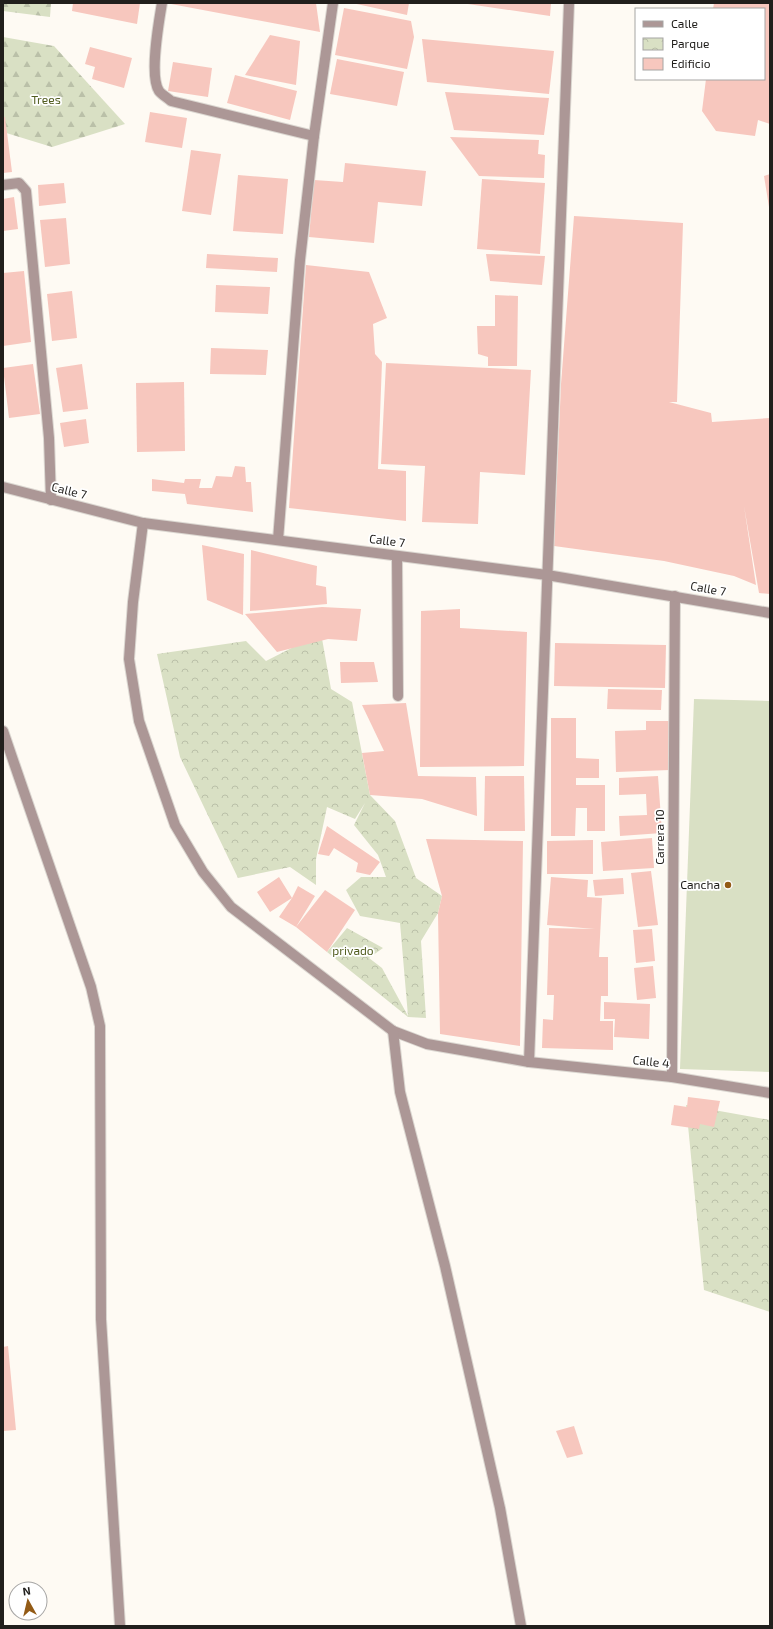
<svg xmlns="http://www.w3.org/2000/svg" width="773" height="1629" font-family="'Exo 2',sans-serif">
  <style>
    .forest { fill: url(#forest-firs) }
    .park { fill: url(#park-crowns) }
    .pitch { fill: #d9e0c4 }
    .building { fill: #f7c7be }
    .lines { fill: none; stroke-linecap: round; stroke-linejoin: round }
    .service-casing { stroke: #dbd7d1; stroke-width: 12 }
    .minor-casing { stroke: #dbd7d1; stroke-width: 12 }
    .tertiary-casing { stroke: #dbd7d1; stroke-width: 12 }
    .service { stroke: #ac9796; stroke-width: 10 }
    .minor { stroke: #ac9796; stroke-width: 10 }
    .tertiary { stroke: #ac9796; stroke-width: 10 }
    .poi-dot { fill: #935b16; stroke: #fff; stroke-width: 1.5 }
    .labels { text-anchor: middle; stroke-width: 3.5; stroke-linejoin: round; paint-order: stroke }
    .park-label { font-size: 12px; fill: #525d20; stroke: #fff }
    .street-label { font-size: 12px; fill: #211f1c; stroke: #fff }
    .poi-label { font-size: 12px; fill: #211f1c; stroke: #fff; text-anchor: end }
  </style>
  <defs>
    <pattern id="forest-firs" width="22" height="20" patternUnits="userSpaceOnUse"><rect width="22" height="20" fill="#d9e0c4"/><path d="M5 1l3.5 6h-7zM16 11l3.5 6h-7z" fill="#bac0a8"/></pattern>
    <pattern id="park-crowns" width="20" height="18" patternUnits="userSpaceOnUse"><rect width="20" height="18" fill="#d9e0c4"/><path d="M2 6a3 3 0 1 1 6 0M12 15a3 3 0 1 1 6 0" fill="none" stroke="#bac0a8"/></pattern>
  </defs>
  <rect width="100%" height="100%" fill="#fefaf3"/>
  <g class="forest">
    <path d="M3 3H51L50 17 3 11Z"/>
    <path d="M3 37 54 46 125 124 52 147 3 132Z"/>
  </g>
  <g class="park">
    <path d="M321 633 331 689 352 702 370 795 395 821 416 878 442 896 438 913 421 941 426 1018 408 1017 327 952 347 928 383 948 369 958 382 968 408 1016 400 923 360 916 346 890 361 877H386L378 855 354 825 365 803 355 819 327 807 316 859V885L290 867 238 878 180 757 157 654 246 641 266 661Z"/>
    <path d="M686 1105 770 1120V1312L704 1290Z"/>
  </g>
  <path class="pitch" d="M694 699 770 701V1072L680 1069Z"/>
  <g class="building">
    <path d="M73 3H140L137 24 72 11Z"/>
    <path d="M171 3H316L320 32 171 4Z"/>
    <path d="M352 3H409L407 15Z"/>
    <path d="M461 3H551L550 16Z"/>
    <path d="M714 3H770V124L758 120 755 136 716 131 702 111 706 79H764V9H713Z"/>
    <path d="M344 8 411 21 414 37 407 69 335 55Z"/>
    <path d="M270 35 300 41 296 85 245 75Z"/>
    <path d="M422 39 554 51 549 94 427 82Z"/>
    <path d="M90 47 132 58 124 88 92 79 95 67 85 64Z"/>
    <path d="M337 59 404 72 397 106 330 94Z"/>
    <path d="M173 62 212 68 208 97 168 91Z"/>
    <path d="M235 75 297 91 290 120 227 103Z"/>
    <path d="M445 92 549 98 544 135 454 130Z"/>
    <path d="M150 112 187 118 182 148 145 142Z"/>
    <path d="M3 117H5L12 172 3 173Z"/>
    <path d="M450 137 539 140 538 154 545 155 544 178 479 176Z"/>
    <path d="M191 150 221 154 211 215 182 211Z"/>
    <path d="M345 163 426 171 422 206 378 202 374 243 309 237 314 180 343 182Z"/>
    <path d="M770 174V207H769L764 176Z"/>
    <path d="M238 175 288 179 283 234 233 231Z"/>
    <path d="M482 179 545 183 540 254 477 249Z"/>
    <path d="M64 183 66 203 39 206 38 185Z"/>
    <path d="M14 197 18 229 3 231V199Z"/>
    <path d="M574 216 683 223 677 402H669L711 413 712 422 770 418V594L759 593 744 506 756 585 734 576 664 561 554 546 561 384Z"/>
    <path d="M66 218 70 264 45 267 40 220Z"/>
    <path d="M207 254 278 258 277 272 206 268Z"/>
    <path d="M486 254 545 256 542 285 490 281Z"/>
    <path d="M306 265 369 272 387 318 373 324 375 354 382 362 378 469 406 471V521L289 508Z"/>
    <path d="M24 271 31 342 3 346V273Z"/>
    <path d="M216 285 270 287 268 314 215 312Z"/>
    <path d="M72 291 77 338 52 341 47 294Z"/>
    <path d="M495 295 518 296 517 366H488V357L478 354 477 326H495Z"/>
    <path d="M211 348 268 350 266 375 210 374Z"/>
    <path d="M386 363 531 370 525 475 480 472 478 524 422 522 425 466 381 464Z"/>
    <path d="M33 364 40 414 9 418 3 368Z"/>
    <path d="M82 364 88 409 63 412 56 368Z"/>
    <path d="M184 382 185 451 137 452 136 383Z"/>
    <path d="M86 419 89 443 64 447 60 423Z"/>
    <path d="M235 466 245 467 246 482H251L253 512 187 504 185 494 152 491V479L184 483 185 479H201L199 488H212L216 476 232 477Z"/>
    <path d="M202 545 244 554 243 615 207 600Z"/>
    <path d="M251 550 317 566 316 585 326 587 327 604 250 611Z"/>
    <path d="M322 607 361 609 357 641 328 639 277 652 245 614Z"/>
    <path d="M460 609V628L527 632 524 766 420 767 421 611Z"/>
    <path d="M555 643 666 645 665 688 554 686Z"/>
    <path d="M340 662H374L378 682 341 683Z"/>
    <path d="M608 689 662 690 661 710 607 709Z"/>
    <path d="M406 703 418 776 476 777 477 816 422 799 370 795 362 753 384 751 362 705Z"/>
    <path d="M551 718H576V758L599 759V778H576V785H605V831H587V808H576L575 836H551Z"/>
    <path d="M646 721H669L670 770 616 772 615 731 646 730Z"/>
    <path d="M485 776H524L525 831H484Z"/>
    <path d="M658 776 662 833 620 836 619 816 647 815 646 794 619 795V778Z"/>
    <path d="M327 826 380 862 370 875 356 872 358 863 334 848 329 856 318 854Z"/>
    <path d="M652 838 654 868 603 871 601 842Z"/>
    <path d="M426 839 523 841 520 1046 440 1034 438 913 442 896Z"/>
    <path d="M593 840V874H547V841Z"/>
    <path d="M651 871 658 925 638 927 631 873Z"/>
    <path d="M279 877 292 898 298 886 315 896 296 927 325 890 355 910 327 952 296 927 279 917 292 898 270 912 257 892Z"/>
    <path d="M551 877 588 880 587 897 602 898 599 957H608V996H601L600 1021H613V1050L542 1048 543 1019 553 1020 554 995H547L549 928 595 929 547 925Z"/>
    <path d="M623 878 624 894 595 896 593 880Z"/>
    <path d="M652 929 655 961 636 963 633 930Z"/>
    <path d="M653 966 656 998 637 1000 634 968Z"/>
    <path d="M604 1002 650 1004 649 1039 614 1037 615 1019H604Z"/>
    <path d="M688 1097 720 1101 714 1127 700 1124 699 1129 671 1125 674 1105 687 1107Z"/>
    <path d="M8 1346 16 1430 3 1431V1347Z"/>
    <path d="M574 1426 583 1454 567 1458 556 1431Z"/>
  </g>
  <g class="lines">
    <g class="service-casing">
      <g id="service">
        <path d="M3 185 19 183 26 191 49 438 51 500"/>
        <path d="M397 556 398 696"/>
        <path d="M3 731 91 987 100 1026 101 1319 120 1626"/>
      </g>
    </g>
    <g class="minor-casing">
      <g id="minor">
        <path d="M162 3C159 21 149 76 159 91 162 95 168 98 171 101L314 136"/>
        <path d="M143 523 133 602 129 659 139 721 175 825 203 872 231 907 393 1031 427 1044 529 1062 672 1077 770 1093"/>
        <path d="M278 540 300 260 314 136 333 3"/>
        <path d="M393 1031 400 1092 445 1266 500 1508 521 1626"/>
        <path d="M529 1062 569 3"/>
        <path d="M672 1077 675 596"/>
      </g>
    </g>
    <g class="tertiary-casing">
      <path id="tertiary" d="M3 487 143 523 547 575 770 613"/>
    </g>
    <use href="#service" class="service"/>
    <use href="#minor" class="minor"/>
    <use href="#tertiary" class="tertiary"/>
  </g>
  <circle class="poi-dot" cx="728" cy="885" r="4"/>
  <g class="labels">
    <g class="park-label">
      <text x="46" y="104">Trees</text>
      <text x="353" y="955">privado</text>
    </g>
    <g class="street-label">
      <text transform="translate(69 491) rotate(14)" y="4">Calle 7</text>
      <text transform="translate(387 541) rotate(7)" y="4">Calle 7</text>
      <text transform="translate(708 589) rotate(10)" y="4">Calle 7</text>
      <text transform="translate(660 837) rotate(-90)" y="4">Carrera 10</text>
      <text transform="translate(651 1062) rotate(6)" y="4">Calle 4</text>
    </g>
    <g class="poi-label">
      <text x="720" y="889">Cancha</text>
    </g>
  </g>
  <rect width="773" height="1629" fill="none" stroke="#211f1c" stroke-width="8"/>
  <rect x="635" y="8" width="130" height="72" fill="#ffffff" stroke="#a6a5a4"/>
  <rect x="643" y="21" width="20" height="6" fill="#ac9796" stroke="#a6a5a4"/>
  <text x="671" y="28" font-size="12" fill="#211f1c">Calle</text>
  <rect x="643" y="38" width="20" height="12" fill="url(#park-crowns)" stroke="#a6a5a4"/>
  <text x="671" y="48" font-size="12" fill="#211f1c">Parque</text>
  <rect x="643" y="58" width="20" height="12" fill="#f7c7be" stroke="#a6a5a4"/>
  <text x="671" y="68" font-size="12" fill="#211f1c">Edificio</text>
  <g transform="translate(28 1601) rotate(352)"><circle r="19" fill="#ffffff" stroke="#a6a5a4"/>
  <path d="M0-3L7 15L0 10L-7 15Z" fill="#935b16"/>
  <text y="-6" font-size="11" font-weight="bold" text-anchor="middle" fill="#211f1c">N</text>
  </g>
</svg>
